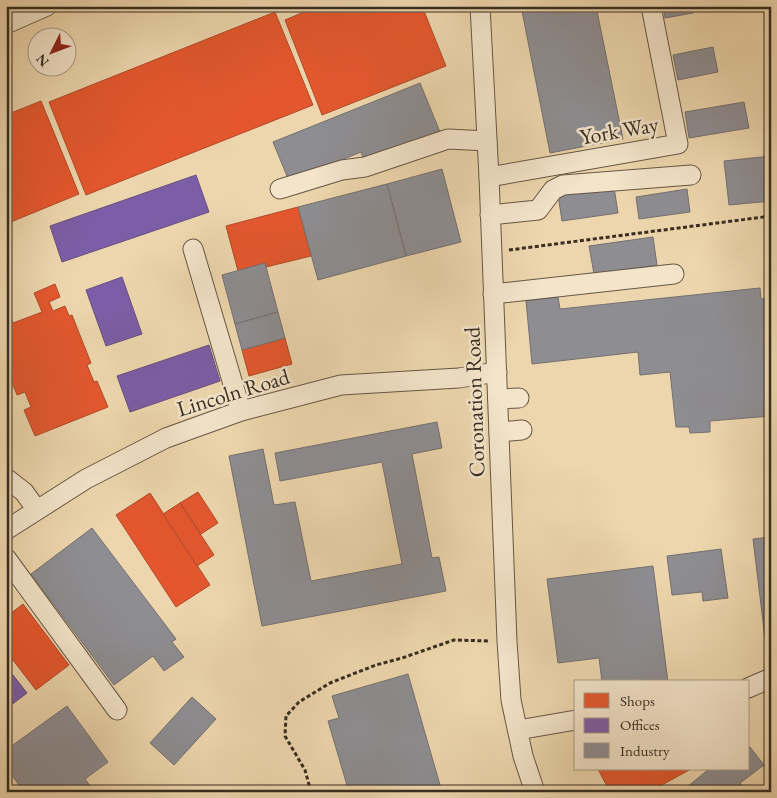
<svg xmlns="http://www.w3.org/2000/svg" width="777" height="798" font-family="'EB Garamond',serif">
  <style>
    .shops { fill: #e4572e; stroke: #b04a2a }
    .offices { fill: #7b5ea7; stroke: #674f7f }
    .industry { fill: #8d8d92; stroke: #747070 }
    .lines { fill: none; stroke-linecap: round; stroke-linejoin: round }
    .minor-casing { stroke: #655745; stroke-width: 21 }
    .path { stroke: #382d22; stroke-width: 3; stroke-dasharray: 4 2.5; stroke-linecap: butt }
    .minor { stroke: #f3e4ca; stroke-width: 19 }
    .labels { text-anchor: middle; stroke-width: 5; stroke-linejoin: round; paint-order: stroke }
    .street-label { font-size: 22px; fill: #382d22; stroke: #f3e4ca }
  </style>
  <rect width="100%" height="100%" fill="#edd6ad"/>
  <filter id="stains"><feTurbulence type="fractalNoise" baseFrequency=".004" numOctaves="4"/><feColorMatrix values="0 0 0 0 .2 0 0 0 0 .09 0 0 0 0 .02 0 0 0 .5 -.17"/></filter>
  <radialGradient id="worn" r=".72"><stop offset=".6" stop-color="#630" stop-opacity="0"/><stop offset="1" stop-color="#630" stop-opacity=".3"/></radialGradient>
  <g class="shops">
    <path d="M318 6H422L446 66 322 115 285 20Z"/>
    <path d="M275 12 313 105 86 195 49 102Z"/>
    <path d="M41 101 79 194 6 224V115Z"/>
    <path d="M298 207 311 256 266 267 265 263 238 271 226 226Z"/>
    <path d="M55 284 60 297 49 302 53 311 65 306 69 316 72 315 91 363 87 365 94 382 97 381 108 407 35 436 24 410 31 407 25 392 17 395 6 367V307L13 323 42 312 34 293Z"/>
    <path d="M285 338 292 364 249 376 242 350Z"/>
    <path d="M198 492 218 523 201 534 180 503Z"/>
    <path d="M150 493 210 585 176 607 116 515Z"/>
    <path d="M180 503 214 555 197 566 163 514Z"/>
    <path d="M23 604 69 665 36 690 6 651V617Z"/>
    <path d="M598 769H691L649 792H610Z"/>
  </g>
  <g class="offices">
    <path d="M196 175 209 212 62 262 50 226Z"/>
    <path d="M122 277 142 334 106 346 86 290Z"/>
    <path d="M209 345 220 381 130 412 117 376Z"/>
    <path d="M6 666 27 693 6 709Z"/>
  </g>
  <g class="industry">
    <path d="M521 6H596L623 139 550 153Z"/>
    <path d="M663 6H691L693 13 665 18Z"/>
    <path d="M713 47 718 72 678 80 673 55Z"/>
    <path d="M420 83 440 132 365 163 361 152 289 181 273 142Z"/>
    <path d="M744 102 749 128 689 138 685 112Z"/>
    <path d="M771 156V201L729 205 724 161Z"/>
    <path d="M442 169 461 242 406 256 387 184Z"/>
    <path d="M387 184 406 256 318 280 298 207Z"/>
    <path d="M614 187 618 213 562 221 558 195Z"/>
    <path d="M687 189 690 212 639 219 636 197Z"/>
    <path d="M653 237 657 265 594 274 589 246Z"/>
    <path d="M265 263 278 312 235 324 222 275Z"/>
    <path d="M760 288 761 299 771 298V416L710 421V432L690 433 689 427H676L670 372 640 375 638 352 532 364 526 301 558 297 560 309Z"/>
    <path d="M278 312 285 338 242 350 235 324Z"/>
    <path d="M437 422 442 448 412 454 432 558 439 557 446 591 262 626 229 456 263 449 274 505 295 502 311 581 402 564 382 462 280 481 275 453Z"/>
    <path d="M92 528 176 639 172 642 184 657 164 671 153 656 114 685 31 574Z"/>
    <path d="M771 537V646L766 647 753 539Z"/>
    <path d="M721 549 728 598 703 601 702 592 672 595 667 556Z"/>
    <path d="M653 566 668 682H602L599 658 558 663 547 579Z"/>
    <path d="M408 674 442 792H349L328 721 339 718 332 696Z"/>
    <path d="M192 697 216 719 174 765 150 743Z"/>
    <path d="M67 706 108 762 85 779 94 791 24 792 6 767V750Z"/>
    <path d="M750 747 764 765 740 783 746 792H681L709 769H748V748Z"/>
  </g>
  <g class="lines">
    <g class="minor-casing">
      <g id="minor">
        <path d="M480 6 489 177 507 641 511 700 523 756 535 792"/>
        <path d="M6 24 47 6"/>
        <path d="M489 177 678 144 651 6"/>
        <path d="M280 189 342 170 365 167 448 139 487 141"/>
        <path d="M490 215 538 210 553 190 563 185 691 175"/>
        <path d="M193 249 241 411"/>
        <path d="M493 294 674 274"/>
        <path d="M498 399 519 398"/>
        <path d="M499 432 522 430"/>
        <path d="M6 478 24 492 37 510"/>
        <path d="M6 530 86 479 166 438 241 411 341 385 459 378 497 372"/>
        <path d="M6 558 117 710"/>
        <path d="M748 688 771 678"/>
        <path d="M518 730 576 720"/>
      </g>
    </g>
    <g class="path">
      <path d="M509 250 771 216"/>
      <path d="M311 792 305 770 285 736 286 716 299 702 330 683 376 665 402 658 454 640 490 641"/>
    </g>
    <use href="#minor" class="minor"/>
  </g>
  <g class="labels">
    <g class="street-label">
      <text transform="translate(619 130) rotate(-10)" y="8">York Way</text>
      <text transform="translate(233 392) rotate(-17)" y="8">Lincoln Road</text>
      <text transform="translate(474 402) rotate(-92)" y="8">Coronation Road</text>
    </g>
  </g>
  <rect width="777" height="798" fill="none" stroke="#edd6ad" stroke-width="25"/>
  <rect x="8" y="8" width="762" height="783" fill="none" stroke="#382d22" stroke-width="2.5"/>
  <rect x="12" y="12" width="752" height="773" fill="none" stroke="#382d22"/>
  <rect x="574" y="680" width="175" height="90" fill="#f3e4ca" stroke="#a89b87"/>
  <rect x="584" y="693" width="25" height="15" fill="#e4572e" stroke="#a89b87"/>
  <text x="620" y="706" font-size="15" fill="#382d22">Shops</text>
  <rect x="584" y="718" width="25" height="15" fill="#7b5ea7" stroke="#a89b87"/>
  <text x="620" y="730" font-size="15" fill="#382d22">Offices</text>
  <rect x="584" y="743" width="25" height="15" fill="#8d8d92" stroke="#a89b87"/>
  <text x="620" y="756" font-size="15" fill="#382d22">Industry</text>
  <g transform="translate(52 52) rotate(228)"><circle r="24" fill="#f3e4ca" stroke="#a89b87"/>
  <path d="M0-4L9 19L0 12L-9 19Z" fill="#8f2418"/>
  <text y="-8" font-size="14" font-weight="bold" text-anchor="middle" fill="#382d22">N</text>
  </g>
  <rect width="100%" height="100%" filter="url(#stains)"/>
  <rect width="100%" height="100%" fill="url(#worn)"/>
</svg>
